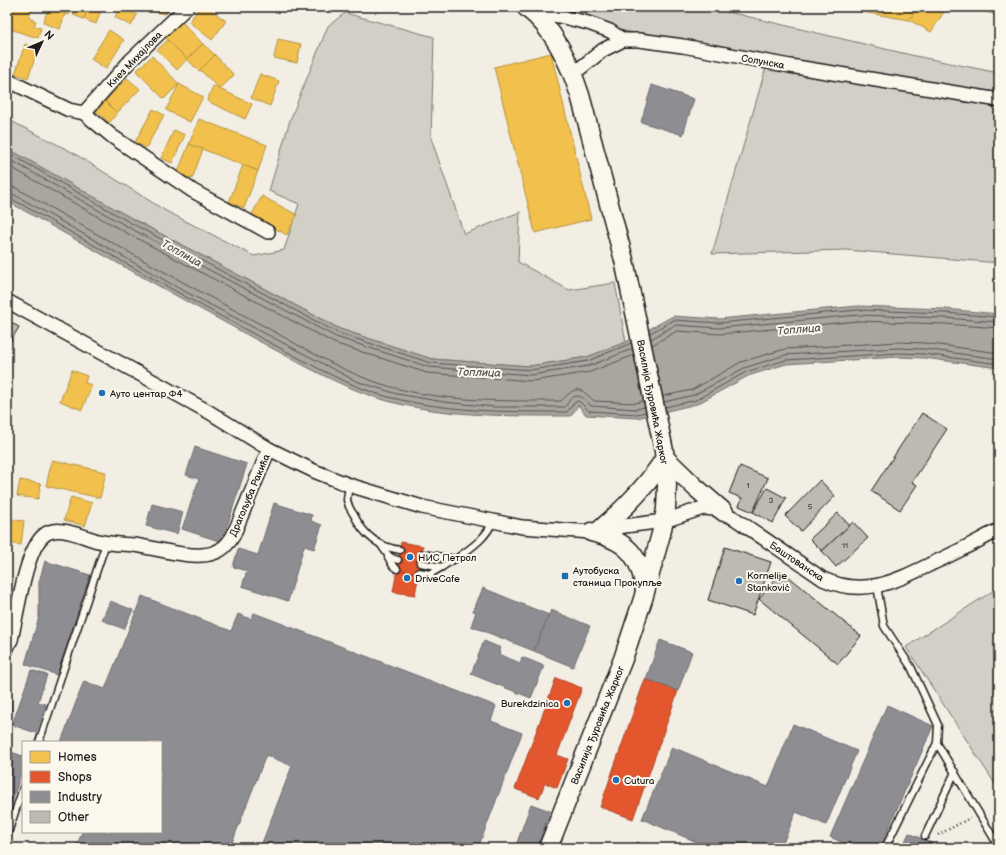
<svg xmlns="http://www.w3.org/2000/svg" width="1006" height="855" font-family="'Balsamiq Sans',sans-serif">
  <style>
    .green { fill: #d2cfc6; stroke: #777671 }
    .water { fill: #a9a6a0; stroke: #716f6b }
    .homes { fill: #f2c14e; stroke: #b2903f }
    .shops { fill: #e4572e; stroke: #a84529 }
    .industry { fill: #8d8d92; stroke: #6b6b6f }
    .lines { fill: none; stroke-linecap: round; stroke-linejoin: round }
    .shore { stroke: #545351; stroke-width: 1 }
    .building { fill: #bdbab1; stroke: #1c1c1c }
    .lane-casing { stroke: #1c1c1c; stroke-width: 9 }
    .street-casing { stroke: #1c1c1c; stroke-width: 16 }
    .secondary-casing { stroke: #1c1c1c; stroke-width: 21 }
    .path { stroke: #1c1c1c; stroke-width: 2.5; stroke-dasharray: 1 3; stroke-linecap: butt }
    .lane { stroke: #fbf7ec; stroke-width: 6 }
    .street { stroke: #fbf7ec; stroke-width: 13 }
    .secondary { stroke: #fbf7ec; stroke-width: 18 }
    .poi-dot { fill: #1f6fb2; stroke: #fbf7ec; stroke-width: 1.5 }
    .labels { text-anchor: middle; stroke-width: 4; stroke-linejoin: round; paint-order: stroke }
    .number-label { font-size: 8px; fill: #444441 }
    .street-label { font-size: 10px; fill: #1c1c1c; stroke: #fbf7ec }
    .poi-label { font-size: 10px; fill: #1c1c1c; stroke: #fbf7ec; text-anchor: start }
    .water-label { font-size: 11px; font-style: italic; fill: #545351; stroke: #fbf7ec }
  </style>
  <rect width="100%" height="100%" fill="#f2eee4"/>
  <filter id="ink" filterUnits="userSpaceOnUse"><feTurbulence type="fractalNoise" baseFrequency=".025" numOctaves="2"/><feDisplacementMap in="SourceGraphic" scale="8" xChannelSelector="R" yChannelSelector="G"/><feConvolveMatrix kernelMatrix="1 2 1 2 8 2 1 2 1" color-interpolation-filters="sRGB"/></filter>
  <g filter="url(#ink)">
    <g class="green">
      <path d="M558 7H707L915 56 999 73V263L846 250 712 254 769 57 624 31Z"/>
      <path d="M345 13 434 37 431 138 464 234 520 212 518 262 569 290 615 283 626 342 587 357 530 366 432 359 340 329 133 219 7 148V119L72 152 166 211 254 256 284 250 299 204 269 191 290 120 328 26Z"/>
      <path d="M999 587V790L906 647Z"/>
    </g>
    <path class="water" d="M7 148 133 219 340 329 432 359 530 366 587 357 626 342 673 316 719 319 858 306 945 309 999 314V368L924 358 899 357 786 364 748 376 697 404 637 418 586 415 578 405 571 416C512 416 453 417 395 403 346 391 300 363 255 339 172 294 89 247 7 201Z"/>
    <g class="homes">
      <path d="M14 7 32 8 29 18 36 21 34 26 41 28 38 38 7 28Z"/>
      <path d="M49 7 65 14 60 29 43 23Z"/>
      <path d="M49 7H72L69 15Z"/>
      <path d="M76 7H88L84 19 73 15Z"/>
      <path d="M88 7H102L96 24 84 19Z"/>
      <path d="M120 7H124L137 15 131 26 115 17Z"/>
      <path d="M131 7H167L166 14Z"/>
      <path d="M200 7H207L226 21 212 40 189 22Z"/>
      <path d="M858 7H919L909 20 857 11Z"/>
      <path d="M919 7H947L931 32 909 20Z"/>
      <path d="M971 7H999V16Z"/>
      <path d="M181 21 203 44 187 59 165 37Z"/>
      <path d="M109 30 124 40 106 69 91 59Z"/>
      <path d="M278 39 301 44 297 63 274 58Z"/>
      <path d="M168 40 187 59 177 70 157 50Z"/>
      <path d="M25 44 38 49 28 78 15 74Z"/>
      <path d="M203 44 215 55 199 71 187 59Z"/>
      <path d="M551 53 591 219 535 233 494 67Z"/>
      <path d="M215 55 234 75 220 89 200 70Z"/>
      <path d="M152 56 179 84 164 99 136 71Z"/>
      <path d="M260 74 279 81 270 106 251 98Z"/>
      <path d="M127 78 140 89 117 113 105 101Z"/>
      <path d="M179 84 203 97 190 122 166 110Z"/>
      <path d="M213 86 252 104 245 119 207 101Z"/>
      <path d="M105 101 117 113 109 123 96 111Z"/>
      <path d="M153 109 164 115 146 148 135 142Z"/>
      <path d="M199 119 267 145 258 171 189 144Z"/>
      <path d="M174 130 185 135 172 163 161 158Z"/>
      <path d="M189 144 203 149 192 179 177 174Z"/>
      <path d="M243 165 258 171 244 208 229 202Z"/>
      <path d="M262 196 297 215 287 235 251 216Z"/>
      <path d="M72 370 87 376 85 383 92 385 82 410 60 401Z"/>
      <path d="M52 460 106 472 100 498 46 486Z"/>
      <path d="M20 480 41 484 38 499 17 496Z"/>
      <path d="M71 497 92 503 85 526 64 520Z"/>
      <path d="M8 519 24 521 21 545 7 543Z"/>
      <path d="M7 585 11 586 9 614 7 613Z"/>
    </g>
    <g class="shops">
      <path d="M401 542 423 546 419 573 397 570Z"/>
      <path d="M397 570 419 573 415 595 393 592Z"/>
      <path d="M556 678 582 688 557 755 568 759 557 788 545 783 539 798 515 789Z"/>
      <path d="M645 679 678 691 633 819 600 807Z"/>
    </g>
    <g class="industry">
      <path d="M652 85 694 99 683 135 641 122Z"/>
      <path d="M195 447 247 464 222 542 182 529 199 479 186 475Z"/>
      <path d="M274 503 312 515 311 521 322 525 314 549 304 546 288 601 242 586 247 571 233 567 238 549 258 555Z"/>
      <path d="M152 504 183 512 177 534 146 526Z"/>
      <path d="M45 561 90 575 57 675 25 664 39 617V582Z"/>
      <path d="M483 588 549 615 534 651 471 626 476 612 473 611Z"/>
      <path d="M142 596 231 631 238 614 251 619 254 613 496 706 491 721 522 733 478 848H260L292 766 266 755 230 848H76L82 832H161V742H61L84 681 105 689Z"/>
      <path d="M110 601 133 610 124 629 102 620Z"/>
      <path d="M551 610 590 626 573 667 534 651Z"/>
      <path d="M660 640 692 652 678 691 646 679Z"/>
      <path d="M484 641 501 648 499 654 520 663 522 657 544 666 531 698 471 674Z"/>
      <path d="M7 662H8L12 711H7Z"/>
      <path d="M31 670 47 675 38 702 46 704 36 733 12 725Z"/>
      <path d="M887 705 933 726 880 848H854L830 837Z"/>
      <path d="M793 724 857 751 826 825 796 812 781 848H711L642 819 672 747 768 787Z"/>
      <path d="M11 752 23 756V768L7 817V762Z"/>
      <path d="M531 804 550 811 537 848H515Z"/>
      <path d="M909 833 942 848H902Z"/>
      <path d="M637 842 652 848H634Z"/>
    </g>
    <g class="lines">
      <g class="shore">
        <path d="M7 152 131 223 338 333 431 363 531 370 588 361 631 343"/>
        <path d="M7 158 128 227 336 337 429 367 531 375 589 366 632 349"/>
        <path d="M7 165 125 232 334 343 427 373 532 381 590 372 634 355"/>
        <path d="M7 186 16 188C98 235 179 281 262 325 306 349 350 377 399 389 451 402 507 401 561 401 576 386 579 386 594 401L636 403 643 401"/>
        <path d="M7 192 13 194 182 290 356 381 397 394 444 402 495 407H565C567 405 568 401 571 399 580 391 586 401 591 406L636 409 645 407"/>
        <path d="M7 197 10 198C94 245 177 293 261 338 304 360 350 389 397 399 453 412 510 412 567 412L574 403 578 401 581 403 589 411 637 414 646 412"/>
        <path d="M650 333 674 320 719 323 858 310 945 313 999 317"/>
        <path d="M651 339 675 325 719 328 858 315 945 318 999 322"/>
        <path d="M652 345 677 331 720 334 858 321 945 324 999 328"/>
        <path d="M663 396 692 390 741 362 785 349 898 342 924 343 999 353"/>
        <path d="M664 402 694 395 744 368 785 355 898 348 924 349 999 359"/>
        <path d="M665 407 696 400 746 372 786 360 899 353 924 354 999 364"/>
      </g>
    </g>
    <g class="building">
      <path d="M7 320 19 327 7 347Z"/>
      <path d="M922 413 947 429 912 482 917 485 900 510 871 491Z"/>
      <path d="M740 466 768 478 753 512 739 506 742 498 729 493Z"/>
      <path d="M820 480 835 496 801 531 785 516Z"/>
      <path d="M767 488 786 498 773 523 753 512Z"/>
      <path d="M838 513 850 526 822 551 810 539Z"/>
      <path d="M853 522 868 538 836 567 822 551Z"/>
      <path d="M725 547 771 562 753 615 708 600Z"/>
      <path d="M782 571 861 636 838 664 759 599Z"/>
    </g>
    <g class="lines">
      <g class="lane-casing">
        <g id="lane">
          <path d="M349 485C349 489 347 496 347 500 348 505 351 511 354 515 363 534 378 547 400 550"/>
          <path d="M381 545C387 553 388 558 398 560"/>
          <path d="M422 554 456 559C470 548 486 539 493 521"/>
          <path d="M388 557 393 566 397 569"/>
          <path d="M420 563 442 567 454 559"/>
          <path d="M419 572 430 574 442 567"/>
          <path d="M877 586 884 626 911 667 938 725 937 743 885 848"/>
          <path d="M39 742 106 543"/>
          <path d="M937 743 999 847"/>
          <path d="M7 836 23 788"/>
          <path d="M925 836 955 772"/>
        </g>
      </g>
      <g class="street-casing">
        <g id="street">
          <path d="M531 11 559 16 588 23 610 31 623 40H639L683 46 790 66 999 100"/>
          <path d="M573 74 603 50 623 40"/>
          <path d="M7 80 69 110 84 113 113 137 193 191 268 232"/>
          <path d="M84 113 130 61 187 7"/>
          <path d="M7 301 209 412 269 449 314 471 349 485 422 507 493 521 522 527 591 532 601 529 664 521 703 508 715 509 734 518 823 579C864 598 896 581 933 563 956 553 977 541 999 530"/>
          <path d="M7 646 11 640C17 615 25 552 43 536 57 523 82 537 98 541 110 544 122 544 134 545 156 548 193 560 213 553 223 550 228 544 233 536L269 449"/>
        </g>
      </g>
      <g class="secondary-casing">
        <g id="secondary">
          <path d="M526 7C554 28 569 62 580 95L624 260 664 451 667 485 666 509 661 534 643 599 623 659 548 848"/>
          <path d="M601 529C625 508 648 485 665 458L695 487 724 512"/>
          <path d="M591 532C626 540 641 555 645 591"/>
        </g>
      </g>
      <path class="path" d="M938 835 970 818"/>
      <use href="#lane" class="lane"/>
      <use href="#street" class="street"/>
      <use href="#secondary" class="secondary"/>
    </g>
  </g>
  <g class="poi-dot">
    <circle cx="102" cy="393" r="4"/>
    <circle cx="410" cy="557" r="4"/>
    <rect x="561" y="572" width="8" height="8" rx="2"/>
    <circle cx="407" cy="578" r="4"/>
    <circle cx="739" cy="581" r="4"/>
    <circle cx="567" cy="703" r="4"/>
    <circle cx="616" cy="780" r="4"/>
  </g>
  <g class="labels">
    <g class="number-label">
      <text x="748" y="488">1</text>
      <text x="771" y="503">3</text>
      <text x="810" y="509">5</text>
      <text x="845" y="548">11</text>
    </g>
    <g class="street-label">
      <text transform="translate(134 59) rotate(-46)" y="4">Кнез Михајлова</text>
      <text transform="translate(763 61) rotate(10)" y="4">Солунска</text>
      <text transform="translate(653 402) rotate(79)" y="4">Василија Ђуровића Жарког</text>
      <text transform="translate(249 495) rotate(-67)" y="4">Драгољуба Ракића</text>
      <text transform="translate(797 561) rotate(34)" y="4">Баштованска</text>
      <text transform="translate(597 725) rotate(-68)" y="4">Василија Ђуровића Жарког</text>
    </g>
    <g class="poi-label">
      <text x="110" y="397">Ауто центар Ф4</text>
      <text x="418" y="561">НИС Петрол</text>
      <text x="573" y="574">Аутобуска<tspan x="573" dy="12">станица Прокупље</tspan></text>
      <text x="747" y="579">Kornelije<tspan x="747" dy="12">Stanković</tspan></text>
      <text x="415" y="582">DriveCafe</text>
      <text x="559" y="707" text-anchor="end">Burekdzinica</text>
      <text x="624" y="784">Cutura</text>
    </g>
    <g class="water-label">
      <text transform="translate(182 253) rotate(29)" y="4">Топлица</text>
      <text transform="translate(799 329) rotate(-5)" y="4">Топлица</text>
      <text transform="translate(479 372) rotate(2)" y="4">Топлица</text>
    </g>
  </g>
  <rect width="1006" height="855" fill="none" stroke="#fbf7ec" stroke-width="24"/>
  <rect x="12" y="12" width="982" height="831" fill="none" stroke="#1c1c1c" stroke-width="1.5" filter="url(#ink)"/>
  <rect x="22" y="741" width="140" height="92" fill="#fbf7ec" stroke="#a29f99"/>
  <rect x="30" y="751" width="20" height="12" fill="#f2c14e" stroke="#a29f99"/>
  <text x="58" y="761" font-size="12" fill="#1c1c1c">Homes</text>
  <rect x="30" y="771" width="20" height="12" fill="#e4572e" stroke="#a29f99"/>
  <text x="58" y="781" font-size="12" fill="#1c1c1c">Shops</text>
  <rect x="30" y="791" width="20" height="12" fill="#8d8d92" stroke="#a29f99"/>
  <text x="58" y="801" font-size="12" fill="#1c1c1c">Industry</text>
  <rect x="30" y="811" width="20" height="12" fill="#bdbab1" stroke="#a29f99"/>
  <text x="58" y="821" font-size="12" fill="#1c1c1c">Other</text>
  <g transform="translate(42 42) rotate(46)" stroke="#fbf7ec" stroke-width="3" paint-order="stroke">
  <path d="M0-3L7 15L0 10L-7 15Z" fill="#1c1c1c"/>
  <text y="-6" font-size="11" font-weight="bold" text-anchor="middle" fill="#1c1c1c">N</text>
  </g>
</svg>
